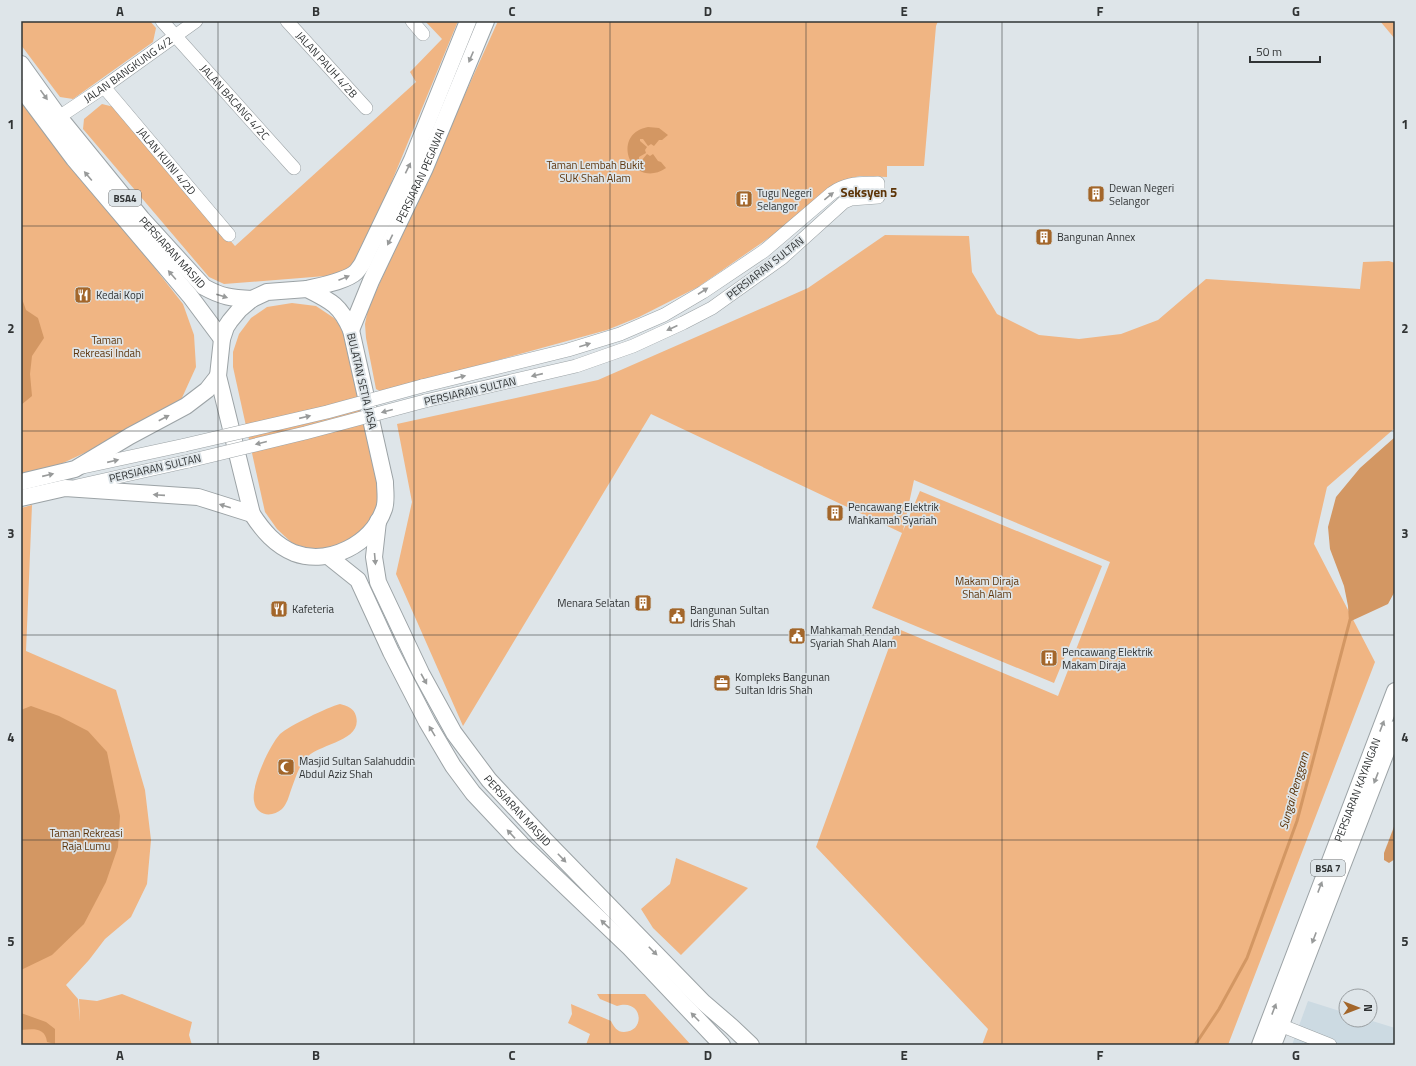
<svg xmlns="http://www.w3.org/2000/svg" width="1416" height="1066" font-family="'Titillium Web',sans-serif">
  <style>
    .built { fill: #ccdae2 }
    .green { fill: #f0b583 }
    .water { fill: #d39763 }
    .lines { fill: none; stroke-linecap: round; stroke-linejoin: round }
    .stream { stroke: #d39763; stroke-width: 3 }
    .minor-casing { stroke: #9ca3a6; stroke-width: 14 }
    .major-casing { stroke: #9ca3a6; stroke-width: 18 }
    .minor { stroke: #fff; stroke-width: 13 }
    .major { stroke: #fff; stroke-width: 16 }
    .minor-bridge-casing { stroke: #9ca3a6; stroke-width: 14; stroke-linecap: butt }
    .minor-bridge { stroke: #fff; stroke-width: 13 }
    .oneway { fill: #989a9a }
    .grid { fill: none; stroke: #313435; stroke-width: 1; stroke-opacity: 0.55 }
    .labels { text-anchor: middle; stroke-width: 3.5; stroke-linejoin: round; paint-order: stroke }
    .shield { fill: #dee5e9; stroke: #65696b; stroke-width: 1 }
    .shield-label { font-size: 10px; font-weight: bold; fill: #313435 }
    .street-label { font-size: 11px; fill: #313435; stroke: #dee5e9 }
    .park-label { font-size: 11px; fill: #5e360d; stroke: #dee5e9 }
    .poi-label { font-size: 11px; fill: #313435; stroke: #dee5e9; text-anchor: start }
    .water-label { font-size: 12px; font-style: italic; fill: #572f04; stroke: #dee5e9 }
    .quarter-label { font-size: 13px; font-weight: bold; fill: #5d3407; stroke: #dee5e9 }
    .neatline { fill: none; stroke: #313435; stroke-width: 1.5 }
    .grid-label { font-size: 13px; text-anchor: middle; font-weight: bold; fill: #313435 }
  </style>
  <rect width="100%" height="100%" fill="#dee5e9"/>
  <path class="built" d="M1308 1001 1346 1013V1020H1369L1395 1028V1045H1292Z"/>
  <g class="green">
    <path d="M21 21H150L156 28 153 42 73 99 60 97 21 45Z"/>
    <path d="M425 21H458L359 261 338 275 224 284 209 277 83 129 84 119 102 104 114 107 235 246 416 82 410 72 442 39Z"/>
    <path d="M498 21H938L936 26 924 166H887V177L860 176 847 179 770 237 698 287 639 317 607 330 382 392 376 389 366 338 365 324 368 309Z"/>
    <path d="M1380 21H1395V39Z"/>
    <path d="M21 97 183 304 194 335 196 367 181 400 144 425 63 463 21 476Z"/>
    <path d="M885 235 969 236 972 272 997 314 1039 335 1079 339 1121 334 1158 320 1206 279 1360 289 1363 262 1389 261 1395 263V428L1327 487 1314 544 1375 662 1228 1045H982L988 1029 816 847 896 628 1058 696 1110 562 914 480 903 531 920 491 1102 566 1054 683 872 608 902 533 651 414 463 726 396 574 412 502 397 424 598 380 808 288Z"/>
    <path d="M292 303 316 306 334 318 345 332 382 481 381 504 369 527 336 547 313 549 293 544 277 529 265 512 233 367V352L239 334 251 318 267 307Z"/>
    <path d="M32 505 26 651 116 690 145 790 151 840 147 884 131 917 105 939 89 960 66 985 78 999 80 1022 79 999 97 1001 122 994 192 1022 189 1035 192 1045H21V508Z"/>
    <path d="M340 704C347 706 354 708 356 716 363 742 318 743 305 759 298 768 295 780 291 790 289 796 287 804 282 809 272 818 256 816 254 801 251 786 269 746 280 734 289 726 328 707 340 704Z"/>
    <path d="M676 858 748 888 681 955 653 928 641 909 670 884Z"/>
    <path d="M597 994H645L691 1045H586L590 1034 568 1023 572 1014 571 1004 611 1021C614 1027 617 1032 624 1032 646 1032 643 998 617 1006L600 999Z"/>
  </g>
  <g class="water">
    <path d="M648 127 659 128 668 135 662 140H659L654 146 651 144 648 146 643 139H640V141L647 147 645 150 646 153 639 157V160H642L647 154 650 156 653 154 658 161 661 162 666 168C632 191 609 134 648 127Z"/>
    <path d="M21 296 26 310 38 318 44 338 32 356 30 374 32 396 21 405Z"/>
    <path d="M1395 437V591L1388 604 1349 622 1348 606 1344 586 1330 549 1328 527 1336 497 1360 468Z"/>
    <path d="M31 706 59 716 88 731 107 752 120 816 118 847 106 882 84 924 52 955 21 970V710Z"/>
    <path d="M1395 824V859L1389 863 1384 860V853Z"/>
    <path d="M21 1013 46 1022 55 1029V1044L47 1042C45 1027 33 1029 21 1030Z"/>
  </g>
  <g class="lines">
    <path class="stream" d="M1195 1045 1219 1009 1247 958 1297 821 1350 620"/>
    <g class="minor-casing">
      <g id="minor">
        <path id="s1" d="M162 21 294 168"/>
        <path id="s2" d="M287 21 366 108"/>
        <path d="M412 21 423 34"/>
        <path id="s3" d="M104 87 229 235"/>
        <path id="s4" d="M59 117 104 87 196 21"/>
        <path d="M422 386 568 350 620 334 664 315 703 292 764 251 832 193C848 182 860 184 878 183V197L851 199 844 202 782 258 712 308 683 323 633 346 576 366 425 401"/>
        <path d="M83 467 185 445"/>
        <path d="M77 486 189 461"/>
        <path d="M1280 1025 1330 1045"/>
      </g>
    </g>
    <g class="major-casing">
      <g id="major">
        <path id="s5" d="M21 64 59 117 142 219 204 287C222 297 231 298 252 299"/>
        <path d="M21 88 74 159 190 296 222 339"/>
        <path d="M307 289C331 301 340 305 351 330L385 482C385 491 387 501 384 509 372 544 329 566 294 553 275 545 263 531 252 514L218 376 222 339 226 327 230 321 240 309 252 299 267 292Z"/>
        <path d="M307 289C319 286 347 281 356 272 358 270 360 267 362 264L412 160 468 21"/>
        <path id="s6" d="M351 330 371 281 425 168 486 21"/>
        <path d="M21 482 75 469 130 436 186 406 207 390 218 376"/>
        <path d="M21 498 65 488 198 497 252 514"/>
        <path id="s7" d="M378 521 374 557 378 582 421 673 454 733 489 780 544 839 703 1002 732 1027 751 1045"/>
        <path d="M328 556 358 580 391 652 427 722 453 766 473 793 522 845 630 948 722 1045"/>
        <path id="s8" d="M1260 1045 1395 691"/>
        <path d="M1273 1045 1395 729"/>
      </g>
    </g>
    <use href="#minor" class="minor"/>
    <use href="#major" class="major"/>
    <g class="minor-bridge-casing">
      <g id="minor-bridge">
        <path d="M185 445 327 412 422 386"/>
        <path d="M189 461 305 433 425 401"/>
      </g>
    </g>
    <use href="#minor-bridge" class="minor-bridge"/>
  </g>
  <defs><path id="oneway-solid" d="M-6-.8H1V-3.2L6.5 0L1 3.2V.8H-6Z"/></defs>
  <g class="oneway">
    <use href="#oneway-solid" transform="translate(471 57) rotate(113)"/>
    <use href="#oneway-solid" transform="translate(44 95) rotate(54)"/>
    <use href="#oneway-solid" transform="translate(408 168) rotate(-64)"/>
    <use href="#oneway-solid" transform="translate(88 176) rotate(-130)"/>
    <use href="#oneway-solid" transform="translate(829 196) rotate(-39)"/>
    <use href="#oneway-solid" transform="translate(390 240) rotate(116)"/>
    <use href="#oneway-solid" transform="translate(172 275) rotate(-131)"/>
    <use href="#oneway-solid" transform="translate(344 278) rotate(-22)"/>
    <use href="#oneway-solid" transform="translate(703 291) rotate(-33)"/>
    <use href="#oneway-solid" transform="translate(222 296) rotate(17)"/>
    <use href="#oneway-solid" transform="translate(672 328) rotate(155)"/>
    <use href="#oneway-solid" transform="translate(585 345) rotate(-17)"/>
    <use href="#oneway-solid" transform="translate(537 375) rotate(167)"/>
    <use href="#oneway-solid" transform="translate(460 377) rotate(-14)"/>
    <use href="#oneway-solid" transform="translate(387 411) rotate(165)"/>
    <use href="#oneway-solid" transform="translate(305 417) rotate(-13)"/>
    <use href="#oneway-solid" transform="translate(164 418) rotate(-28)"/>
    <use href="#oneway-solid" transform="translate(261 443) rotate(166)"/>
    <use href="#oneway-solid" transform="translate(113 461) rotate(-13)"/>
    <use href="#oneway-solid" transform="translate(48 475) rotate(-13)"/>
    <use href="#oneway-solid" transform="translate(159 495) rotate(-176)"/>
    <use href="#oneway-solid" transform="translate(225 506) rotate(-163)"/>
    <use href="#oneway-solid" transform="translate(375 559) rotate(85)"/>
    <use href="#oneway-solid" transform="translate(424 679) rotate(61)"/>
    <use href="#oneway-solid" transform="translate(1382 726) rotate(-69)"/>
    <use href="#oneway-solid" transform="translate(432 731) rotate(-121)"/>
    <use href="#oneway-solid" transform="translate(1376 778) rotate(111)"/>
    <use href="#oneway-solid" transform="translate(511 834) rotate(-133)"/>
    <use href="#oneway-solid" transform="translate(562 858) rotate(46)"/>
    <use href="#oneway-solid" transform="translate(1320 887) rotate(-69)"/>
    <use href="#oneway-solid" transform="translate(605 924) rotate(-137)"/>
    <use href="#oneway-solid" transform="translate(1314 938) rotate(111)"/>
    <use href="#oneway-solid" transform="translate(653 951) rotate(45)"/>
    <use href="#oneway-solid" transform="translate(1274 1009) rotate(-69)"/>
    <use href="#oneway-solid" transform="translate(695 1017) rotate(-134)"/>
  </g>
  <path class="grid" d="M218 21V1045M414 21V1045M610 21V1045M806 21V1045M1002 21V1045M1198 21V1045M21 226H1395M21 431H1395M21 635H1395M21 840H1395"/>
  <defs>
    <g id="building-square" transform="scale(0.9)"><rect x="-9" y="-9" width="18" height="18" rx="4" fill="#a3662a" stroke="#dee5e9"/><path d="M-4-6H4V6H1V3H-1V6H-4ZM-2.5-4.3h1.7v1.8h-1.7ZM.8-4.3h1.7v1.8H.8ZM-2.5-1h1.7V.8h-1.7ZM.8-1h1.7V.8H.8Z" fill="#fff"/></g>
    <g id="restaurant-square" transform="scale(0.9)"><rect x="-9" y="-9" width="18" height="18" rx="4" fill="#a3662a" stroke="#dee5e9"/><path d="M-5-6h1v4h1v-4h1v4h1v-4h1v5L-1.5 .5V6h-2V.5L-5-1ZM5-6V6H3V1.5H1.5Q1.5-4 5-6Z" fill="#fff"/></g>
    <g id="civic-square" transform="scale(0.9)"><rect x="-9" y="-9" width="18" height="18" rx="4" fill="#a3662a" stroke="#dee5e9"/><path d="M-.6-6.5H3V-4.5H.6V-3L4-1V1h2V6H-6V1h2V-1L-.6-3ZM-1.2 2.5V6h2.4V2.5Z" fill="#fff"/></g>
    <g id="office-square" transform="scale(0.9)"><rect x="-9" y="-9" width="18" height="18" rx="4" fill="#a3662a" stroke="#dee5e9"/><path d="M-6-3h4V-5.5h4V-3h4V5H-6ZM-1-4.5V-3h2v-1.5ZM-6 0V1H6V0Z" fill="#fff"/></g>
    <g id="mosque-square" transform="scale(0.9)"><rect x="-9" y="-9" width="18" height="18" rx="4" fill="#a3662a" stroke="#dee5e9"/><path d="M3.5-4.9A6 6 0 1 0 3.5 4.9A5 5 0 1 1 3.5-4.9Z" fill="#fff"/></g>
  </defs>
  <g fill-rule="evenodd">
    <use href="#building-square" x="1096" y="194"/>
    <use href="#building-square" x="744" y="199"/>
    <use href="#building-square" x="1044" y="237"/>
    <use href="#restaurant-square" x="83" y="295"/>
    <use href="#building-square" x="835" y="513"/>
    <use href="#building-square" x="643" y="603"/>
    <use href="#restaurant-square" x="279" y="609"/>
    <use href="#civic-square" x="677" y="616"/>
    <use href="#civic-square" x="797" y="636"/>
    <use href="#building-square" x="1049" y="658"/>
    <use href="#office-square" x="722" y="683"/>
    <use href="#mosque-square" x="286" y="767"/>
  </g>
  <g class="labels">
    <g class="shield">
      <rect x="109" y="190" width="32" height="16" rx="3"/>
      <rect x="1311" y="860" width="34" height="16" rx="3"/>
    </g>
    <g class="shield-label">
      <text x="125" y="202">BSA4</text>
      <text x="1328" y="872">BSA 7</text>
    </g>
    <g class="street-label">
      <text dy="4" stroke="none"><textPath href="#s2" startOffset="59">JALAN PAUH 4/2B</textPath></text>
      <text dy="4" stroke="none"><textPath href="#s4" startOffset="84">JALAN BANGKUNG 4/2</textPath></text>
      <text dy="4" stroke="none"><textPath href="#s1" startOffset="109">JALAN BACANG 4/2C</textPath></text>
      <text dy="4" stroke="none"><textPath href="#s3" startOffset="97">JALAN KUINI 4/2D</textPath></text>
      <text dy="4" stroke="none"><textPath href="#s6" startOffset="169">PERSIARAN PEGAWAI</textPath></text>
      <text dy="4" stroke="none"><textPath href="#s5" startOffset="242">PERSIARAN MASJID</textPath></text>
      <text transform="translate(765 268) rotate(-38)" y="4">PERSIARAN SULTAN</text>
      <text transform="translate(362 381) rotate(77)" y="4">BULATAN SETIA JASA</text>
      <text transform="translate(470 391) rotate(-13)" y="4">PERSIARAN SULTAN</text>
      <text transform="translate(155 468) rotate(-13)" y="4">PERSIARAN SULTAN</text>
      <text dy="4" stroke="none"><textPath href="#s8" startOffset="273">PERSIARAN KAYANGAN</textPath></text>
      <text dy="4" stroke="none"><textPath href="#s7" startOffset="331">PERSIARAN MASJID</textPath></text>
    </g>
    <g class="park-label">
      <text x="595" y="169">Taman Lembah Bukit<tspan x="595" dy="13">SUK Shah Alam</tspan></text>
      <text x="107" y="344">Taman<tspan x="107" dy="13">Rekreasi Indah</tspan></text>
      <text x="987" y="585">Makam Diraja<tspan x="987" dy="13">Shah Alam</tspan></text>
      <text x="86" y="837">Taman Rekreasi<tspan x="86" dy="13">Raja Lumu</tspan></text>
    </g>
    <g class="poi-label">
      <text x="1109" y="192">Dewan Negeri<tspan x="1109" dy="13">Selangor</tspan></text>
      <text x="757" y="197">Tugu Negeri<tspan x="757" dy="13">Selangor</tspan></text>
      <text x="1057" y="241">Bangunan Annex</text>
      <text x="96" y="299">Kedai Kopi</text>
      <text x="848" y="511">Pencawang Elektrik<tspan x="848" dy="13">Mahkamah Syariah</tspan></text>
      <text x="630" y="607" text-anchor="end">Menara Selatan</text>
      <text x="292" y="613">Kafeteria</text>
      <text x="690" y="614">Bangunan Sultan<tspan x="690" dy="13">Idris Shah</tspan></text>
      <text x="810" y="634">Mahkamah Rendah<tspan x="810" dy="13">Syariah Shah Alam</tspan></text>
      <text x="1062" y="656">Pencawang Elektrik<tspan x="1062" dy="13">Makam Diraja</tspan></text>
      <text x="735" y="681">Kompleks Bangunan<tspan x="735" dy="13">Sultan Idris Shah</tspan></text>
      <text x="299" y="765">Masjid Sultan Salahuddin<tspan x="299" dy="13">Abdul Aziz Shah</tspan></text>
    </g>
    <g class="water-label">
      <text transform="translate(1294 791) rotate(-74)" y="4">Sungai Renggam</text>
    </g>
    <g class="quarter-label">
      <text x="869" y="197">Seksyen 5</text>
    </g>
  </g>
  <rect width="1416" height="1066" fill="none" stroke="#dee5e9" stroke-width="44"/>
  <g transform="translate(1358 1008) rotate(90)"><circle r="19" fill="#dee5e9" stroke="#999ea1"/>
  <path d="M0-3L7 15L0 10L-7 15Z" fill="#a3662a"/>
  <text y="-6" font-size="11" font-weight="bold" text-anchor="middle" fill="#313435">N</text>
  </g>
  <path d="M1250 56v6h70v-6" fill="none" stroke="#313435" stroke-width="2"/>
  <text x="1256" y="56" font-size="12" fill="#313435" stroke="#dee5e9" stroke-width="3" paint-order="stroke">50 m</text>
  <rect x="22" y="22" width="1372" height="1022" class="neatline"/>
  <g class="grid-label">
    <text x="120" y="16">A</text>
    <text x="316" y="16">B</text>
    <text x="512" y="16">C</text>
    <text x="708" y="16">D</text>
    <text x="904" y="16">E</text>
    <text x="1100" y="16">F</text>
    <text x="1296" y="16">G</text>
    <text x="11" y="129">1</text>
    <text x="1405" y="129">1</text>
    <text x="11" y="333">2</text>
    <text x="1405" y="333">2</text>
    <text x="11" y="538">3</text>
    <text x="1405" y="538">3</text>
    <text x="11" y="742">4</text>
    <text x="1405" y="742">4</text>
    <text x="11" y="946">5</text>
    <text x="1405" y="946">5</text>
    <text x="120" y="1060">A</text>
    <text x="316" y="1060">B</text>
    <text x="512" y="1060">C</text>
    <text x="708" y="1060">D</text>
    <text x="904" y="1060">E</text>
    <text x="1100" y="1060">F</text>
    <text x="1296" y="1060">G</text>
  </g>
</svg>
